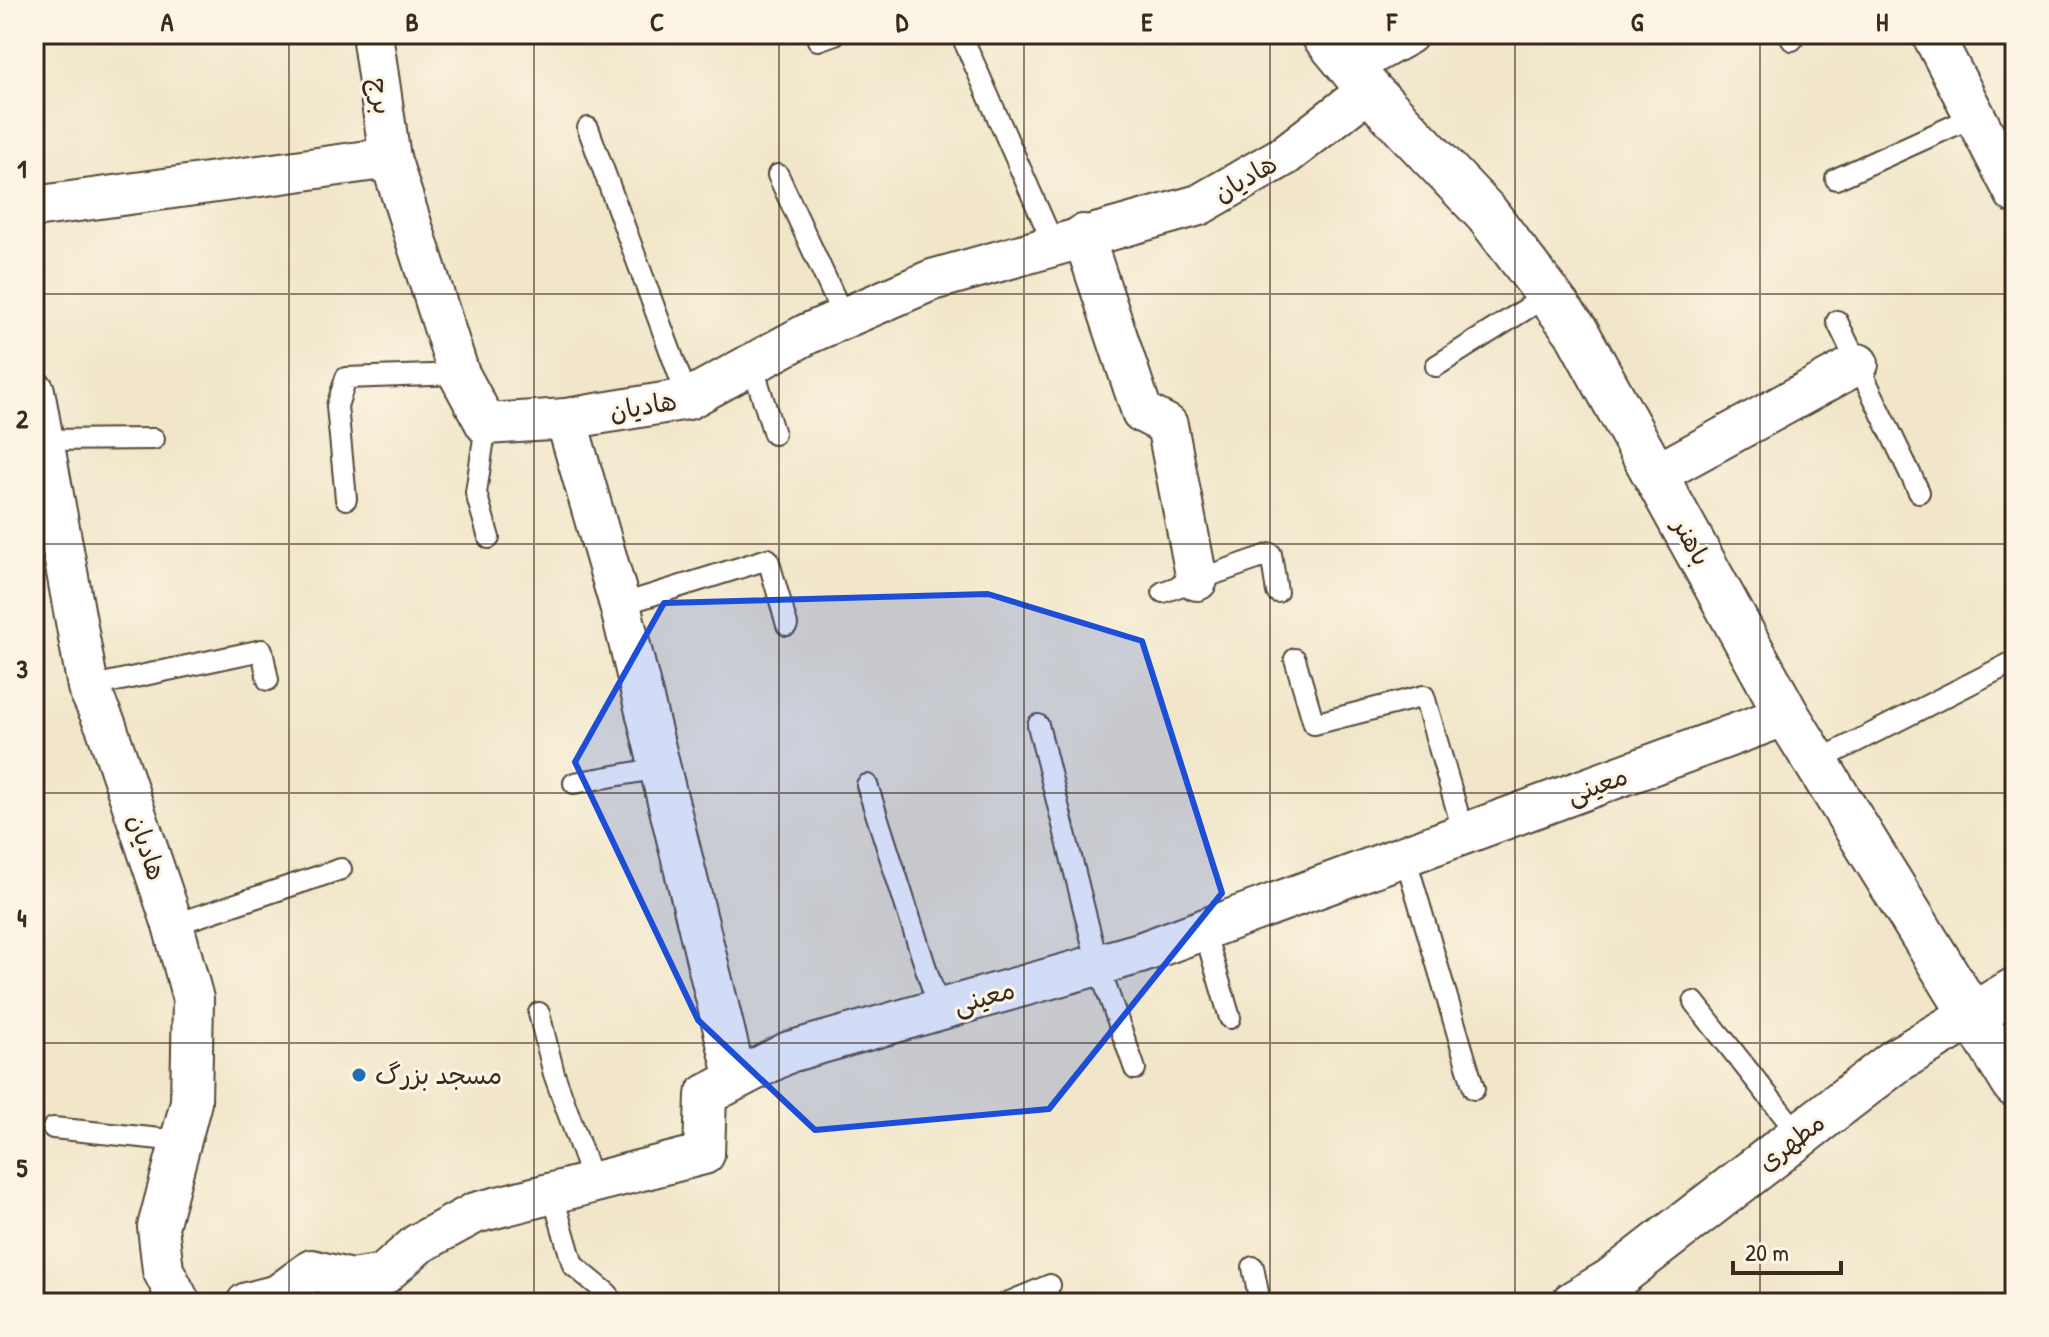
<svg xmlns="http://www.w3.org/2000/svg" width="2049" height="1337" font-family="'Patrick Hand','Playpen Sans Arabic',sans-serif">
  <style>
    .lines { fill: none; stroke-linecap: round; stroke-linejoin: round }
    .lane-casing { stroke: #564638; stroke-width: 24 }
    .street-casing { stroke: #564638; stroke-width: 44 }
    .secondary-casing { stroke: #564638; stroke-width: 48 }
    .lane { stroke: #fff; stroke-width: 20 }
    .street { stroke: #fff; stroke-width: 40 }
    .secondary { stroke: #fff; stroke-width: 44 }
    .marked { fill: #1d4ed8; fill-opacity: 0.2; stroke: #1d4ed8; stroke-width: 6; stroke-linejoin: round }
    .grid { fill: none; stroke: #3b2a1e; stroke-width: 2; stroke-opacity: 0.55 }
    .poi-dot { fill: #1f6fb2; stroke: #fcf5e5; stroke-width: 3 }
    .labels { text-anchor: middle; stroke-width: 6; stroke-linejoin: round; paint-order: stroke }
    .street-label { font-size: 26px; fill: #3b2a1e; stroke: #fcf5e5 }
    .poi-label { font-size: 26px; fill: #3b2a1e; stroke: #fcf5e5; text-anchor: start }
    .neatline { fill: none; stroke: #3b2a1e; stroke-width: 3 }
    .grid-label { font-size: 26px; text-anchor: middle; font-weight: bold; fill: #3b2a1e }
  </style>
  <rect width="100%" height="100%" fill="#fcf5e5"/>
  <filter id="ink" filterUnits="userSpaceOnUse"><feTurbulence type="fractalNoise" baseFrequency=".0125" numOctaves="2"/><feDisplacementMap in="SourceGraphic" scale="16" xChannelSelector="R" yChannelSelector="G"/><feConvolveMatrix kernelMatrix="1 2 1 2 8 2 1 2 1" color-interpolation-filters="sRGB"/></filter>
  <filter id="wash" filterUnits="userSpaceOnUse"><feTurbulence type="fractalNoise" baseFrequency=".006" numOctaves="4" result="noise"/><feDisplacementMap in="SourceGraphic" scale="32" xChannelSelector="R" yChannelSelector="G"/><feGaussianBlur stdDeviation="1.8" result="paint"/><feColorMatrix in="noise" values="0 0 0 0 0 0 0 0 0 0 0 0 0 0 0 0 0 1.4 0 .05"/><feComposite in="paint" operator="in"/></filter>
  <g filter="url(#wash)">
    <rect width="100%" height="100%" fill="#f1e6c9"/>
  </g>
  <g filter="url(#ink)">
    <g class="lines">
      <g class="lane-casing">
        <g id="lane">
          <path d="M816 34 818 40 835 34"/>
          <path d="M961 34 1053 243"/>
          <path d="M1789 34 1792 40"/>
          <path d="M588 128 688 399"/>
          <path d="M778 175 844 318"/>
          <path d="M1836 179 1975 116"/>
          <path d="M1837 321 1919 492"/>
          <path d="M752 364 774 434"/>
          <path d="M1436 366 1548 295"/>
          <path d="M486 424 476 493 489 538"/>
          <path d="M43 440 154 439"/>
          <path d="M346 499 337 406 346 378 459 374"/>
          <path d="M1163 592 1271 554 1277 592"/>
          <path d="M620 605 768 559 787 625"/>
          <path d="M1295 659 1314 724 1424 696 1464 834"/>
          <path d="M88 687 262 650 268 680"/>
          <path d="M1038 725 1098 965 1135 1069"/>
          <path d="M1816 762 2013 662"/>
          <path d="M574 783 660 768"/>
          <path d="M867 785 939 1009"/>
          <path d="M1405 856 1474 1089"/>
          <path d="M173 925 341 869"/>
          <path d="M1204 930 1230 1018"/>
          <path d="M1694 1002 1800 1136"/>
          <path d="M539 1013 554 1074 593 1182"/>
          <path d="M53 1128 180 1141"/>
          <path d="M552 1193 573 1265 608 1294 609 1303"/>
          <path d="M1253 1267 1260 1303"/>
          <path d="M1007 1303 1050 1285"/>
        </g>
      </g>
      <g class="street-casing">
        <g id="street">
          <path d="M372 34 390 158"/>
          <path d="M1932 34 2015 193"/>
          <path d="M1350 66 1408 34"/>
          <path d="M34 207 390 158 459 374 486 424 566 419 688 399 807 334 932 280 1199 205 1284 156 1369 90"/>
          <path d="M1083 235 1142 412 1167 425 1197 580"/>
          <path d="M34 391 88 687 106 726 173 925 193 999 191 1102 158 1227 163 1270 180 1303"/>
          <path d="M566 419 620 605 736 1079"/>
          <path d="M1655 475 1858 364"/>
          <path d="M247 1303 278 1295 312 1270 351 1280 383 1275 418 1244 475 1213 704 1154 706 1095 789 1052 1140 953 1787 715"/>
        </g>
      </g>
      <g class="secondary-casing">
        <g id="secondary">
          <path d="M1323 34 1369 90 1487 214 1576 331 1787 715 2015 1085"/>
          <path d="M1574 1303 1611 1281 1897 1060 2015 990"/>
        </g>
      </g>
      <use href="#lane" class="lane"/>
      <use href="#street" class="street"/>
      <use href="#secondary" class="secondary"/>
    </g>
  </g>
  <path class="marked" d="M988 594 1142 641 1222 893 1049 1109 815 1130 698 1020 575 762 664 603Z"/>
  <path class="grid" d="M289 34V1303M534 34V1303M779 34V1303M1024 34V1303M1270 34V1303M1515 34V1303M1760 34V1303M34 294H2015M34 544H2015M34 793H2015M34 1043H2015"/>
  <circle class="poi-dot" cx="359" cy="1075" r="8"/>
  <g class="labels">
    <g class="street-label">
      <text transform="translate(381 96) rotate(82)" y="9">برج</text>
      <text transform="translate(1245 178) rotate(-30)" y="9">هادیان</text>
      <text transform="translate(643 406) rotate(-10)" y="9">هادیان</text>
      <text transform="translate(1692 542) rotate(61)" y="9">باهنر</text>
      <text transform="translate(1597 785) rotate(-20)" y="9">معینی</text>
      <text transform="translate(147 847) rotate(71)" y="9">هادیان</text>
      <text transform="translate(984 997) rotate(-16)" y="9">معینی</text>
      <text transform="translate(1791 1142) rotate(-38)" y="9">مطهری</text>
    </g>
    <g class="poi-label">
      <text x="375" y="1084">مسجد بزرگ</text>
    </g>
  </g>
  <rect width="2049" height="1337" fill="none" stroke="#fcf5e5" stroke-width="88"/>
  <path d="M1733 1261v12h108v-12" fill="none" stroke="#3b2a1e" stroke-width="4"/>
  <text x="1745" y="1261" font-size="24" fill="#3b2a1e" stroke="#fcf5e5" stroke-width="6" paint-order="stroke">20 m</text>
  <rect x="44" y="44" width="1961" height="1249" class="neatline"/>
  <g class="grid-label">
    <text x="167" y="31">A</text>
    <text x="412" y="31">B</text>
    <text x="657" y="31">C</text>
    <text x="902" y="31">D</text>
    <text x="1147" y="31">E</text>
    <text x="1392" y="31">F</text>
    <text x="1637" y="31">G</text>
    <text x="1882" y="31">H</text>
    <text x="22" y="178">1</text>
    <text x="22" y="428">2</text>
    <text x="22" y="678">3</text>
    <text x="22" y="927">4</text>
    <text x="22" y="1177">5</text>
  </g>
</svg>
